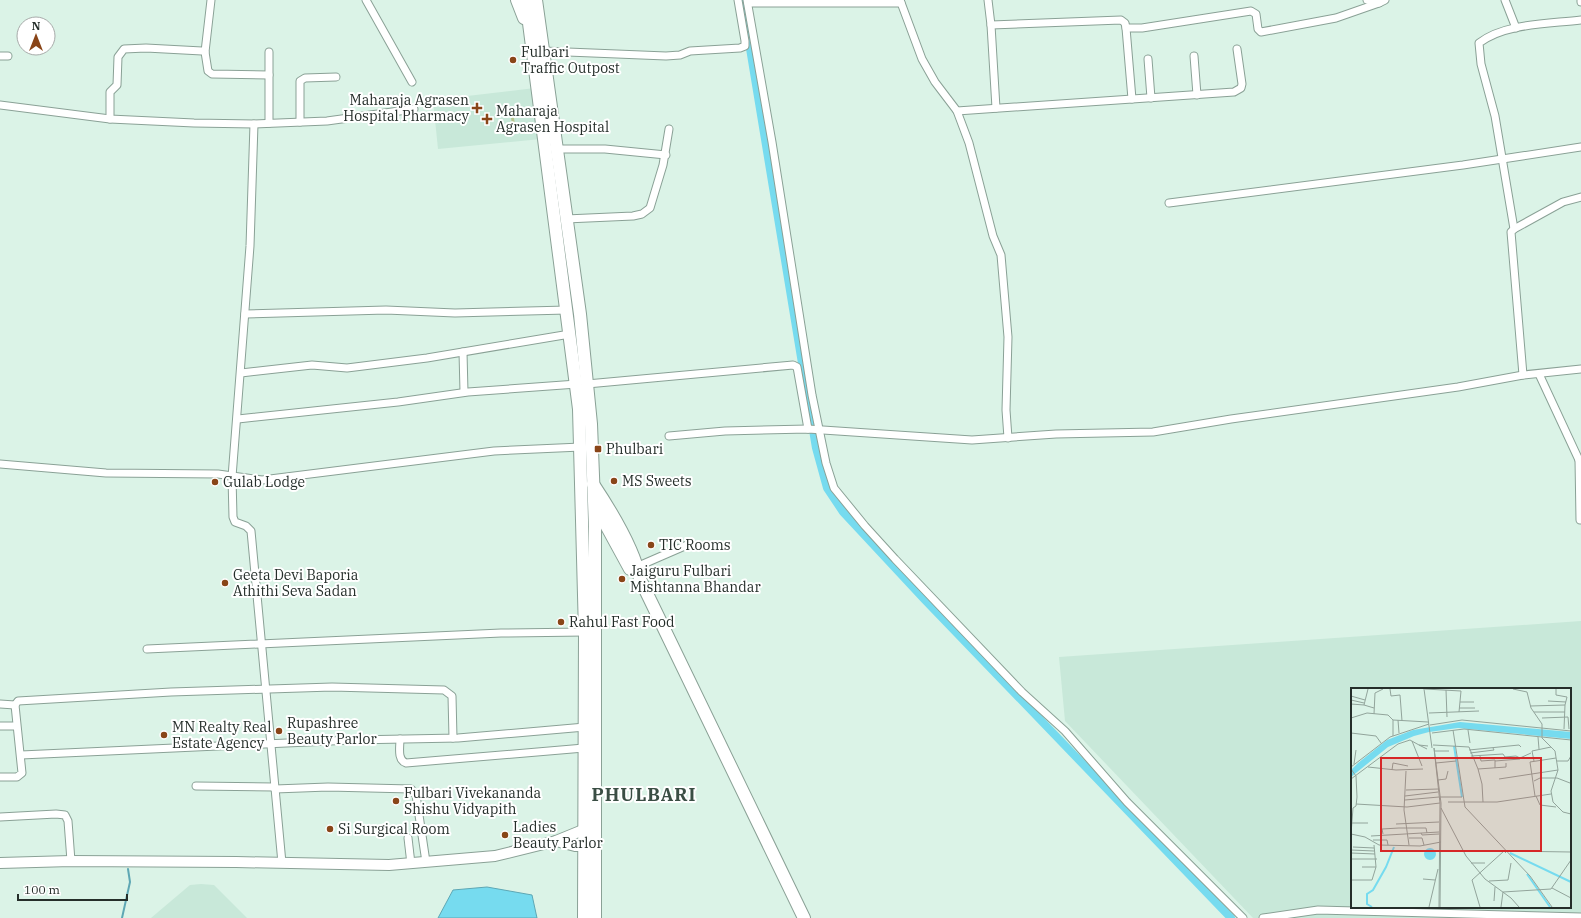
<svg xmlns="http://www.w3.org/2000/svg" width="1581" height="918" font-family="'IBM Plex Serif',serif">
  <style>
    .built { fill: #c8e8d9; fill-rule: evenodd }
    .green { fill: #b7c48e }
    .water { fill: #76dbef; stroke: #5ea7b4 }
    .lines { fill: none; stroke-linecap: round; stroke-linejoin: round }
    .stream { stroke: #5ea7b4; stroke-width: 2 }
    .canal { stroke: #76dbef; stroke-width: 8 }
    .minor-casing { stroke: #8aa196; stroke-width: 9 }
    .secondary-casing { stroke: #8aa196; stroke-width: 12 }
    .trunk-casing { stroke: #8aa196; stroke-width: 14 }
    .minor { stroke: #fff; stroke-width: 7 }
    .secondary { stroke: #fff; stroke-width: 10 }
    .trunk { stroke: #fff; stroke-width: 12 }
    .poi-dot { fill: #894518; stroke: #fff; stroke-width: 1.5 }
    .labels { text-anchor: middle; stroke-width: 4; stroke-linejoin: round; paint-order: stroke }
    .poi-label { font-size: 14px; fill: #252e2a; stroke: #fff; text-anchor: start }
    .district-label { font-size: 18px; font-weight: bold; letter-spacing: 1px; fill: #3a4e44; stroke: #fff }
    .inset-river { fill: none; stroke: #76dbef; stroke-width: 2 }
    .inset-road { fill: none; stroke: #92a49b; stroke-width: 1 }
    .view { fill: #d62828; fill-opacity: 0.15; stroke: #d62828; stroke-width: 2 }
    .inset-edge { fill: none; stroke: #252e2a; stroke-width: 2 }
  </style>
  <rect width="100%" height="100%" fill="#dbf3e7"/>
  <g class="built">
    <path d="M535 88 541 139 438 149 433 100Z"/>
    <path d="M1581 621V918H1253L1065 721 1059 657ZM1352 689H1570V907H1352Z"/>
    <path d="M201 884 214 885 247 918H151L190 885Z"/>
  </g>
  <path class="green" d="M510 110H513L516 133H513Z"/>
  <path class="water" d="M487 887 532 895 537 918H438L453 890Z"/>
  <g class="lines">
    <path class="stream" d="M122 918 130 882 128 869"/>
    <path class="canal" d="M742 0 816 448 827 488 843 512 924 599 1231 918"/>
    <g class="minor-casing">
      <g id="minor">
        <path d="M366 0 412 82"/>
        <path d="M747 0 772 142 812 395 826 463 834 488 865 526 895 559 1022 692 1065 731 1127 802 1243 918"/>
        <path d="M900 0 922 59 935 82 957 111 1234 92 1241 88 1242 84 1237 49"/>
        <path d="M988 0 991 25 1121 20 1125 23 1126 28 1132 99"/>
        <path d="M1367 0 1379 3 1385 0"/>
        <path d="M1505 0 1516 28"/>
        <path d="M1581 0V2"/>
        <path d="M748 3H901"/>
        <path d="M991 25 996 108"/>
        <path d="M1126 28H1142L1251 11 1256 14 1258 29 1261 32 1336 18 1379 3"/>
        <path d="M543 51 666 56 680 55 690 51 740 48 745 46V41L738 0"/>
        <path d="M205 52 211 0"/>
        <path d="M269 52V123"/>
        <path d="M0 56H8"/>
        <path d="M1194 56 1197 95"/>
        <path d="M1148 59 1151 98"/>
        <path d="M0 105 110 119 194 123 254 124 327 121 414 109"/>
        <path d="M957 111 969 143 993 236 1001 255 1008 337 1006 410 1008 438"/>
        <path d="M110 119V92L117 85 118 57 124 49 146 48 202 51 205 52 208 71 212 74 269 75"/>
        <path d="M300 122V81L305 78 336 77"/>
        <path d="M254 124 250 246 232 477 233 517 235 522 246 526 251 531 282 863"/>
        <path d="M556 149H605L666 155"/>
        <path d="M1169 203 1463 165 1581 147"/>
        <path d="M566 219 633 216 642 214 650 208 663 165 669 129"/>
        <path d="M1514 229 1495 116 1481 64 1479 43C1505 23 1549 24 1581 20"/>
        <path d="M245 314 386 310 455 313 567 310"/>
        <path d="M463 352 464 392"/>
        <path d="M241 373 312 365 347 368 427 358 570 334"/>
        <path d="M1539 374 1579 460H1581"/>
        <path d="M1523 375 1511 232 1514 229 1563 202 1581 197"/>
        <path d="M587 384 793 365 797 367 808 429"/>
        <path d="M238 419 398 402 468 392 577 384"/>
        <path d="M669 436 725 431 808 429 972 440 1056 434 1153 432 1231 419 1458 387 1523 375 1581 369"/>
        <path d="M1579 460 1580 520"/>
        <path d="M0 464 106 473 218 474 262 480 494 451 581 447"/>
        <path d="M634 568 687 545"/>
        <path d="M147 649 501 633 585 632"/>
        <path d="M0 704 15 705"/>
        <path d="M0 726H16"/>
        <path d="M400 739C400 747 397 760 406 763L584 748"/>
        <path d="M21 755 352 740 458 738 585 727"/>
        <path d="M0 777H17L22 773 15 705 18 701 171 692 332 687 444 690 452 696 453 738"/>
        <path d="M196 786 274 787"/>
        <path d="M275 789 328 787 411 789 416 795 426 862"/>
        <path d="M0 817 56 814 65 815 68 821 71 861"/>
        <path d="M408 838 411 864"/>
        <path d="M1263 918 1318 910 1581 917"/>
      </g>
    </g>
    <g class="secondary-casing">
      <g id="secondary">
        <path d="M556 841 575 846H591"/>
        <path d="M0 863 71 861 236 862 389 865 495 856 556 841 583 830 591 829"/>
      </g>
    </g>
    <g class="trunk-casing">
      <g id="trunk">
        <path d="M517 0 524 18"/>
        <path d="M526 0 579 409 585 632 584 918"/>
        <path d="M536 0 580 314 591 424 595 527V918"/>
        <path d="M593 484C611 511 634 548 640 579L804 918"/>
        <path d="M595 505 630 569"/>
      </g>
    </g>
    <use href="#minor" class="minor"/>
    <use href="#secondary" class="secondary"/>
    <use href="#trunk" class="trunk"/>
  </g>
  <g class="poi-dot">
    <circle cx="513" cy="60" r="4"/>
    <path d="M475 102h4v4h4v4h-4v4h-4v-4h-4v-4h4z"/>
    <path d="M485 113h4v4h4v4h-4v4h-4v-4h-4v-4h4z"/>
    <rect x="594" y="445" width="8" height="8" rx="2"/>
    <circle cx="614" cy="481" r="4"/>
    <circle cx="215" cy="482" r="4"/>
    <circle cx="651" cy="545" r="4"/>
    <circle cx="622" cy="579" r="4"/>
    <circle cx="225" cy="583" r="4"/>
    <circle cx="561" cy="622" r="4"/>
    <circle cx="279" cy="731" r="4"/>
    <circle cx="164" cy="735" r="4"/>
    <circle cx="396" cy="801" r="4"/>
    <circle cx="330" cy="829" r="4"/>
    <circle cx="505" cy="835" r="4"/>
  </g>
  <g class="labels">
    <g class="poi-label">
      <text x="521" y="57">Fulbari<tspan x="521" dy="16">Traffic Outpost</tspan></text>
      <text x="469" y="105" text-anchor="end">Maharaja Agrasen<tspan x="469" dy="16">Hospital Pharmacy</tspan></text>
      <text x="496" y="116">Maharaja<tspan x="496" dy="16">Agrasen Hospital</tspan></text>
      <text x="606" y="454">Phulbari</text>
      <text x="622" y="486">MS Sweets</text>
      <text x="223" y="487">Gulab Lodge</text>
      <text x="659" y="550">TIC Rooms</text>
      <text x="630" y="576">Jaiguru Fulbari<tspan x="630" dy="16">Mishtanna Bhandar</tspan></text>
      <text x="233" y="580">Geeta Devi Baporia<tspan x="233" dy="16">Athithi Seva Sadan</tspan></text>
      <text x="569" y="627">Rahul Fast Food</text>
      <text x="287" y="728">Rupashree<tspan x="287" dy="16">Beauty Parlor</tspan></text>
      <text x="172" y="732">MN Realty Real<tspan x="172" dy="16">Estate Agency</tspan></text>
      <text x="404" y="798">Fulbari Vivekananda<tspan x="404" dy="16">Shishu Vidyapith</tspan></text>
      <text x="513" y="832">Ladies<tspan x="513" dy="16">Beauty Parlor</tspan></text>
      <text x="338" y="834">Si Surgical Room</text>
    </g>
    <g class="district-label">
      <text x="644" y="801">PHULBARI</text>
    </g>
  </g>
  <g transform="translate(1351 688)">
    <rect width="220" height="220" fill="#dbf3e7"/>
    <path d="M109 34 220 44V51L107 40 78 44 63 48 37 59 0 89V82L7 75 36 52 62 42ZM73 166a6 6 0 1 1 12 0a6 6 0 1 1-12 0Z" fill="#76dbef"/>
    <path class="inset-river" d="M103 58 111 109M159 165 220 194M176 186 199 219M21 219 16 216V206L22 202 35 179 43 159"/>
    <path class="inset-road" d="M17 1 13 17 23 20M39 1 40 8 49 7 51 33M73 1 81 60M74 1 110 3 108 24M162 1 176 4 180 20 191 36V50L204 63 207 82 200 103 202 114 212 124 220 126M95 2 96 29M0 8 14 12M0 12 13 15M197 13 215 14M109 14H123M0 16 13 17M179 18 214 17 216 9 205 7V1M108 20H124M183 24H214M78 25 128 23M23 26 24 5 32 1M0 30 16 25 37 27 42 32 77 34M191 30 217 29 218 41M47 32 48 45M79 37 111 32 220 43M213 41 214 17M102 42 114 119 179 188 201 219M117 42 119 55M0 45 25 48 30 55M81 45 113 41 220 52M42 48V32M187 49 188 61M61 53 71 78M82 57 118 59 127 81 155 79V75M76 61 68 57 77 58M118 62 168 57 170 59M83 63H98M119 65 143 62 142 60M120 68 152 66 154 69 165 68 169 70 180 65M129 68 130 73 144 72V80M105 70H121M144 73 169 71M183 73 181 63 200 59M206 73H217L220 68M85 75 105 73M3 76 5 62M0 79 39 49 78 36M17 79 45 82 72 81M0 81 5 88 6 109 5 118 2 120 0 146M127 81 131 96 132 114M41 82 42 75 57 78M55 83 53 122 58 157M0 91 47 56 59 52 68 57M148 91 207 82M87 92 95 91 97 83M183 93 189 90H206L219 95M55 102 87 101M54 108 87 104M184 108 179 74 205 70M185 108 189 117 205 119M89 109H111M54 112 88 109M97 114H146L200 106M5 116 56 119 89 115M90 120 115 168 134 191 160 210 168 219M1 135H17M45 136 88 134M70 145 71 147 88 146M0 146 14 149 28 157 69 158 90 154M32 146 31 141 48 140H75L76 145M20 148 88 144M58 150H71L73 157M22 152H36L37 157M2 159 23 160M0 162 23 163M156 163 220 164M0 165 24 166M0 171H26M120 175H134M11 179H25L23 157M72 191 84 192M0 192H21L25 179M138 193 157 192 160 175M201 200 220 210M143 213 144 199M78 219 87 181M88 219 89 115 83 60 90 115 89 219M129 219 121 192 153 163 155 165M150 219 152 204 200 201 220 172"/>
    <path class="view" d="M30 70H190V163H30Z"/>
    <rect width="220" height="220" class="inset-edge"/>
  </g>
  <g transform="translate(36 36)"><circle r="19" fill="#ffffff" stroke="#a8abaa"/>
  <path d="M0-3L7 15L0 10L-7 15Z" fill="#894518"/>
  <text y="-6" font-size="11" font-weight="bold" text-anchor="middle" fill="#252e2a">N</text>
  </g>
  <path d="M18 894v6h109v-6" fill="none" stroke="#252e2a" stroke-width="2"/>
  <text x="24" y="894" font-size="12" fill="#252e2a" stroke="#ffffff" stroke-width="3" paint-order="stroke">100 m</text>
</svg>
